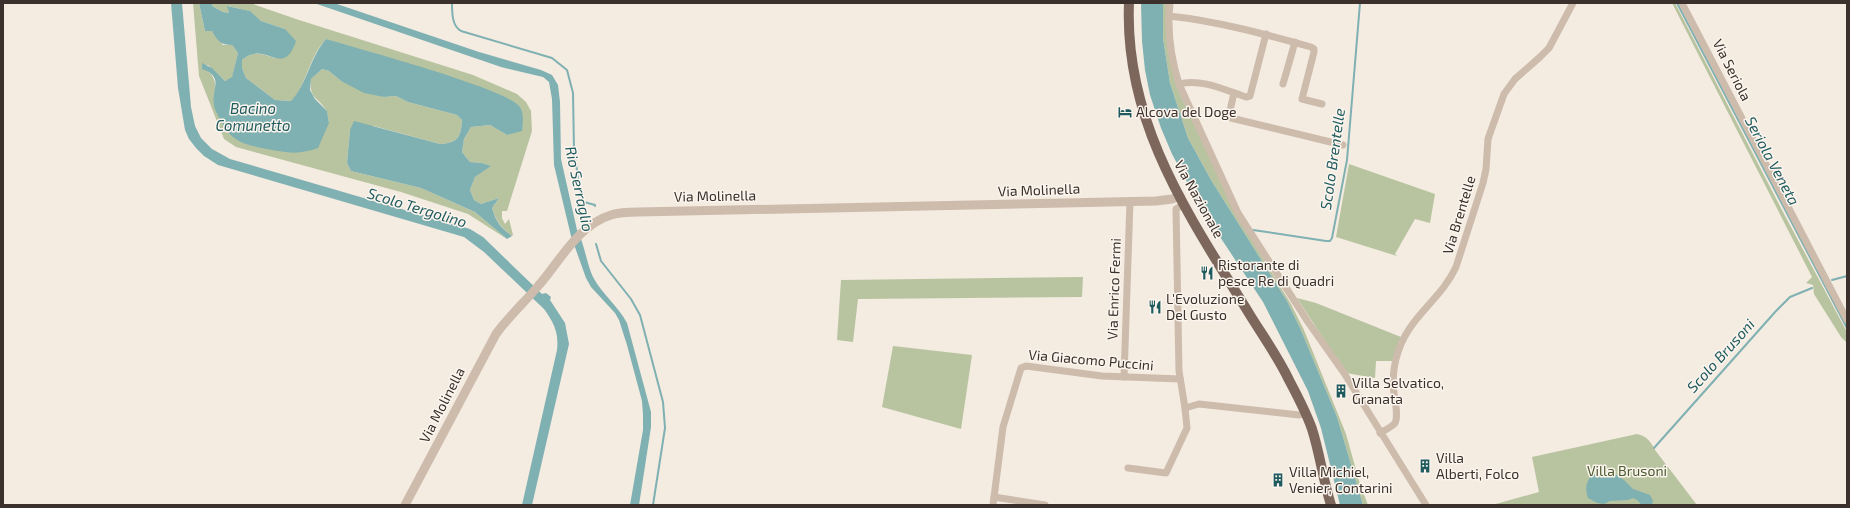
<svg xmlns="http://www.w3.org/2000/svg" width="1850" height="508" font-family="'Exo 2',sans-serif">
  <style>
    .green { fill: #b8c4a0 }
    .water { fill: #7fb0b2 }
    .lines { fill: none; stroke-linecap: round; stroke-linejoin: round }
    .stream { stroke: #7fb0b2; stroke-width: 2 }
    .minor { stroke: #cdbbac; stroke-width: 7 }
    .tertiary { stroke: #cdbbac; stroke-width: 9 }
    .primary { stroke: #7d675c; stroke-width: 10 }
    .labels { text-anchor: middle; stroke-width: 3; stroke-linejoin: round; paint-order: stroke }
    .street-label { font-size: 14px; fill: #3b302b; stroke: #fbf5ee }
    .poi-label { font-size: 14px; fill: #3b302b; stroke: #fbf5ee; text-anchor: start }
    .park-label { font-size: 14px; fill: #4a5a2e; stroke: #fbf5ee }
    .water-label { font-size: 15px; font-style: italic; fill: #1f5a5e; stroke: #fbf5ee }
  </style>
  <rect width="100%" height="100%" fill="#f4ebe1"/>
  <g class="green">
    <path d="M193 3H199L205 31H212L223 45H232L238 53 232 78 225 81 208 65 202 68C219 75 216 90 214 105L329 123C328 119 328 113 326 110 317 96 309 99 311 79L322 69 329 71 341 81 384 97 396 96 408 102 457 115 462 120C461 137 458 143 440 144L374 126 350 130 347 163 351 171 421 188 475 212 507 239 468 214 401 192 236 147 224 139 199 76Z"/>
    <path d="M212 3H250L299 20 473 75 517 94 526 102 531 111 532 131 507 211H502V218L505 224 509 219 513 235 512 236C501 228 496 221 492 208L499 198 481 204 474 200 470 190 475 177 490 166 482 163 470 162 462 152 464 139 471 127 490 125 507 135 518 131 326 39C309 57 307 83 292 101L275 100 246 78 242 68V60C253 50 262 54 275 58L285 29 261 21 249 11 228 6 229 13 223 12 212 6Z"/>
    <path d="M1163 3H1167L1173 74 1179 92 1236 214 1291 304 1304 330 1346 434 1360 484 1368 505H1363L1337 417 1301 330 1287 301 1211 180 1188 138 1170 83 1163 38Z"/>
    <path d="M1672 3H1675L1783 212 1847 332V343L1841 337 1814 294 1813 285 1806 283 1812 277Z"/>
    <path d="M1349 164 1435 194 1430 223 1415 219 1395 254 1397 256 1336 237Z"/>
    <path d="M1083 277 1082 297 858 299 853 342 837 340 841 280Z"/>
    <path d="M1297 298 1316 303 1401 337 1393 361H1376L1375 378 1346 373Z"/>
    <path d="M893 346 972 355 961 429 882 407Z"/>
    <path d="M1637 434C1647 436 1651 442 1655 450L1697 505H1492L1539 492 1532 457Z"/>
  </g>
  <g class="water">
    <path d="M171 3H182L191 107 195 126 201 138 212 149 230 159 470 229 483 237 542 294 546 293 551 297 550 300 565 323 569 344 532 505H522L557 350C559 333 554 323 544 309L484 252 464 237 218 165 204 156 196 148 189 139 185 130 178 88Z"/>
    <path d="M199 3H212V6L223 12 229 13 227 6 250 11 261 21 285 29 296 41C283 80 265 39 242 60V68L246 78 275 100 291 101C307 84 310 57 326 39 355 48 509 89 520 107 524 114 523 123 522 131L507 135 490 125 471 127 464 139 462 152 470 162 482 163 491 166 475 177 470 190 474 200 481 204 499 198 492 208C496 222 501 228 512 236L507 239 475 212 421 188 351 171 347 163 350 130 354 121 440 144C458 143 461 137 462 120L457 115 408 102 396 96 384 97 364 93 341 81 329 71 322 69 311 79 310 90 315 99 327 111 329 123 318 148C296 155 289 153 267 149 243 144 231 142 220 119 218 115 214 109 214 105 211 89 225 77 202 69V63L212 68 225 81 232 77 238 53 232 45C220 45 218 41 212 31H205Z"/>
    <path d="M314 3H334L479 52 541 70 552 75 558 85 560 102 561 159 577 230C585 245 586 262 593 277 602 294 618 306 627 323L651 412V427L639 505H630L643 430V415L642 401 627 345 619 320 615 313 591 287 586 278 571 236 554 165 552 99 549 82 543 77 501 67Z"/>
    <path d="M1141 3H1163V38L1170 83 1188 138 1211 180 1287 301 1301 330 1337 417 1363 505H1340L1321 428 1308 391 1263 302 1201 208 1172 154 1161 128 1150 95 1145 70 1142 41Z"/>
    <path d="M1598 473 1617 475 1624 480 1633 489 1650 495 1653 501 1652 505H1642L1637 500 1633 498 1628 500 1610 501 1604 504 1597 503 1588 498C1585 489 1586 484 1590 477Z"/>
  </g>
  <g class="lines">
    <g class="stream">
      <path d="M452 3C452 13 452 26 461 31L552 58 567 70 573 93 574 150 580 191 584 202 595 205V206"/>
      <path d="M1677 3 1847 328"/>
      <path d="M1253 230 1326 241H1330L1332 238 1347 160 1360 3"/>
      <path d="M596 244 601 261 631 299 640 315 663 402 665 428 653 505"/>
      <path d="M1832 280 1847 276"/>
      <path d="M1654 448 1776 311 1790 297 1812 288"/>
    </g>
    <g class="minor">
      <path d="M1170 3C1167 30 1171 58 1179 84L1238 213 1308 322 1344 373 1426 505"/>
      <path d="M1682 3 1847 320"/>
      <path d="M1169 16C1217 21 1264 34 1311 47L1314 49V52L1302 99 1322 104"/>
      <path d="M1179 84C1201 78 1225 90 1246 97L1250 96 1266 34"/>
      <path d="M1283 84 1295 42"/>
      <path d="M1234 93 1229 115 1231 118 1343 145"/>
      <path d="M1184 204 1176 209 1179 371 1185 408 1199 404 1299 415 1305 413"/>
      <path d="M1124 377 1130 201"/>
      <path d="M1380 433C1385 430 1392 427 1395 423 1399 416 1394 395 1393 386 1393 377 1394 367 1396 359 1406 317 1440 302 1456 267L1483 183 1486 169 1488 139 1504 94 1515 79 1540 57 1549 48 1573 3"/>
      <path d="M1128 468 1166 473 1187 428 1185 408"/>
      <path d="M994 497 1045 505"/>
      <path d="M993 505 1003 427 1021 368 1026 366 1102 376 1180 379"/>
    </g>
    <path class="tertiary" d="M405 505 496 334C509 316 525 302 539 285 560 261 578 225 611 215 620 212 630 212 639 212L1156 201 1172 199 1180 196"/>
    <path class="primary" d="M1129 3C1124 124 1190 217 1250 315 1263 336 1278 357 1289 380 1297 395 1306 412 1312 429 1320 454 1323 480 1331 505"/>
  </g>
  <defs>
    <g id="hotel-bare" transform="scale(1.08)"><path d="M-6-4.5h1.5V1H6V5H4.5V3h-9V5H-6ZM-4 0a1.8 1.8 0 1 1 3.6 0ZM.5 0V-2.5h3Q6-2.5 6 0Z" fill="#1f5a5e" stroke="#fbf5ee" stroke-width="2.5" paint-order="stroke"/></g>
    <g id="restaurant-bare" transform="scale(1.08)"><path d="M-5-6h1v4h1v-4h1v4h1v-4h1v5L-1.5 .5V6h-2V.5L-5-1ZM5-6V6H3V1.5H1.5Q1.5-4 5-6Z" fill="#1f5a5e" stroke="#fbf5ee" stroke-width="2.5" paint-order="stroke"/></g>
    <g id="building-bare" transform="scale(1.08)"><path d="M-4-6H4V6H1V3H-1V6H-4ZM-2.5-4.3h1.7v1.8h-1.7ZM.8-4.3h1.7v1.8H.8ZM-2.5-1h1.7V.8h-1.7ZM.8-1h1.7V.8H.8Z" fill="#1f5a5e" stroke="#fbf5ee" stroke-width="2.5" paint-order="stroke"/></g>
  </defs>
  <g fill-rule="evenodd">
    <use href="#hotel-bare" x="1125" y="112"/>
    <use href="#restaurant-bare" x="1207" y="273"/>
    <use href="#restaurant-bare" x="1155" y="307"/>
    <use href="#building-bare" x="1341" y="391"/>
    <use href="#building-bare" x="1425" y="466"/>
    <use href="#building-bare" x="1278" y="480"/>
  </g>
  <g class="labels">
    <g class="street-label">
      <text transform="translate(1732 70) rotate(63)" y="5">Via Seriola</text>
      <text transform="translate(1039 190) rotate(-2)" y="5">Via Molinella</text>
      <text transform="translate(715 196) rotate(-1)" y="5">Via Molinella</text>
      <text transform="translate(1199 199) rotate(61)" y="5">Via Nazionale</text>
      <text transform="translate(1459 215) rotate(-73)" y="5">Via Brentelle</text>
      <text transform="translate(1114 289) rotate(-88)" y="5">Via Enrico Fermi</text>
      <text transform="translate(1091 360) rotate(5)" y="5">Via Giacomo Puccini</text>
      <text transform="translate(442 405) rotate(-63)" y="5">Via Molinella</text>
    </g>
    <g class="poi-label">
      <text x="1136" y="117">Alcova del Doge</text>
      <text x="1218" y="270">Ristorante di<tspan x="1218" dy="16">pesce Re di Quadri</tspan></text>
      <text x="1166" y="304">L'Evoluzione<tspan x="1166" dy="16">Del Gusto</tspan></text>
      <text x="1352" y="388">Villa Selvatico,<tspan x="1352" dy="16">Granata</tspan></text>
      <text x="1436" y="463">Villa<tspan x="1436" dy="16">Alberti, Folco</tspan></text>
      <text x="1289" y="477">Villa Michiel,<tspan x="1289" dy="16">Venier, Contarini</tspan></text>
    </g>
    <g class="park-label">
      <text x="1627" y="476">Villa Brusoni</text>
    </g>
    <g class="water-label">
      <text x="253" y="114">Bacino<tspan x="253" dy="17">Comunetto</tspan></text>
      <text transform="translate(1333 159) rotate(-82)" y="5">Scolo Brentelle</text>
      <text transform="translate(1772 161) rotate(62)" y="5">Seriola Veneta</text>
      <text transform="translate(579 189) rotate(78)" y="5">Rio Serraglio</text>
      <text transform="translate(417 208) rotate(17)" y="5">Scolo Tergolino</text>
      <text transform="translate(1721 356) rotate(-48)" y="5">Scolo Brusoni</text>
    </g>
  </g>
  <rect width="1850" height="508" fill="none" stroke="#3b302b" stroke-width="8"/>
</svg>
